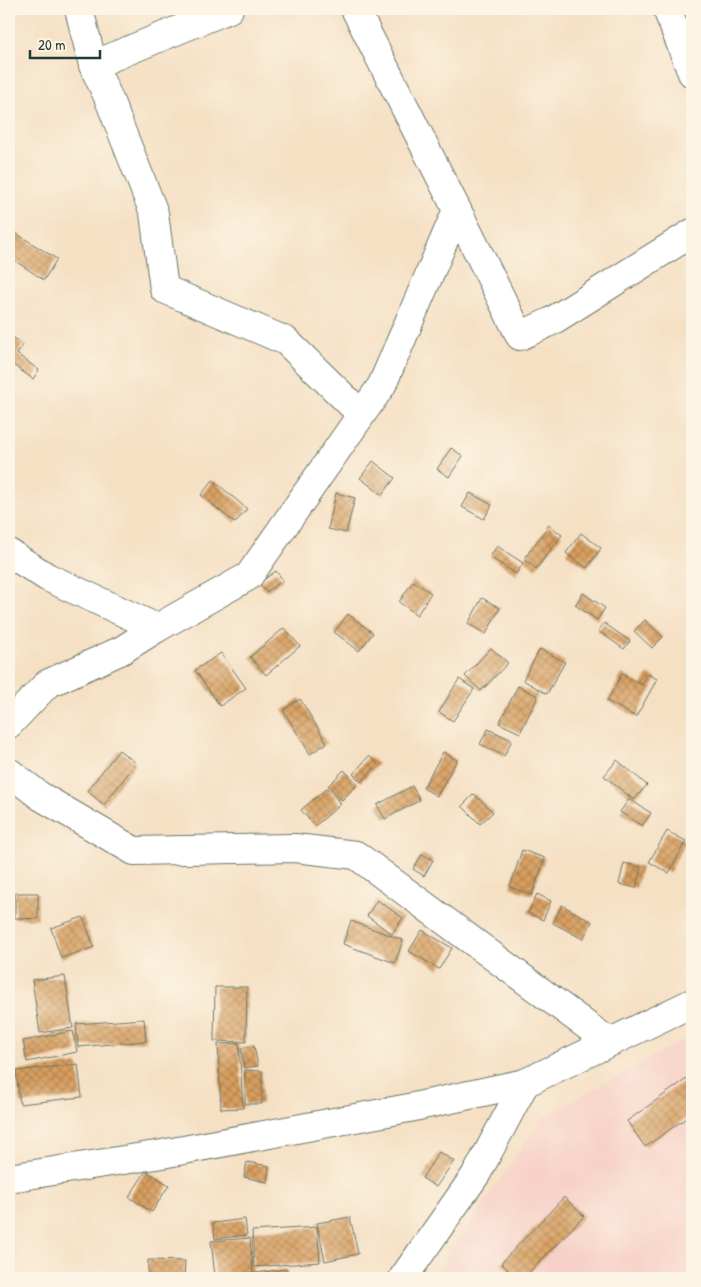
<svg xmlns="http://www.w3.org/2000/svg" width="701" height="1287" font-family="'Patrick Hand',sans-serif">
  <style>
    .built { fill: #f7d1c7 }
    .building { fill: url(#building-cross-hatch) }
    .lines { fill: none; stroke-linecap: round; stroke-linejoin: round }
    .minor-casing { stroke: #6a7666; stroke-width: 30 }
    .tertiary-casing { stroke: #6a7666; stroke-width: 30 }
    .minor { stroke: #fff; stroke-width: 28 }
    .tertiary { stroke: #fff; stroke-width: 28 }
  </style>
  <defs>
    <pattern id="building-cross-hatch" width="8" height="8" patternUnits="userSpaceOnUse" patternTransform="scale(1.25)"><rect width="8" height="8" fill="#d99f5f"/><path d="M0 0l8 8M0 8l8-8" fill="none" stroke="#af834f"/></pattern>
  </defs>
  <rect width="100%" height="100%" fill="#fcf5e5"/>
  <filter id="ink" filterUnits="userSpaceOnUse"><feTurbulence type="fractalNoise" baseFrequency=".02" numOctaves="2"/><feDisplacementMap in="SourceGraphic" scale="10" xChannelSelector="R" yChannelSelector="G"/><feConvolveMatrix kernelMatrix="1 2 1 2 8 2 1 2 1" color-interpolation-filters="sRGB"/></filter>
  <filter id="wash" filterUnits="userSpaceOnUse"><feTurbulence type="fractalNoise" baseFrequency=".0096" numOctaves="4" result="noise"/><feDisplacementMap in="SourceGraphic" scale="20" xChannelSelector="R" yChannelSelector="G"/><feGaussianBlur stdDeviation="1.12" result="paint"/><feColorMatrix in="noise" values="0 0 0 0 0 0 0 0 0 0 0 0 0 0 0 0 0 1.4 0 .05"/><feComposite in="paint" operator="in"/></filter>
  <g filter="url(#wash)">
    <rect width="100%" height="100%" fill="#f5e0c4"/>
    <path class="built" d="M692 1035V1278H432L542 1118Z"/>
    <g id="blocks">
      <g class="building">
        <path d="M9 229 57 259 44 280 9 257Z"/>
        <path d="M9 334 23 345 17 354 39 370 33 379 9 362Z"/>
        <path d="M451 448 463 456 449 477 437 469Z"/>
        <path d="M373 461 395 478 382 495 360 478Z"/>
        <path d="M213 480 247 509 235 523 201 495Z"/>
        <path d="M336 493 355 498 346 533 328 529Z"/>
        <path d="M470 493 492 505 484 519 462 507Z"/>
        <path d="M549 525 562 535 536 569 524 559Z"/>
        <path d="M581 533 601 548 587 568 566 553Z"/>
        <path d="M497 546 523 563 516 574 490 557Z"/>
        <path d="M276 571 283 580 266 592 259 583Z"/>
        <path d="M413 581 431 593 417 615 399 602Z"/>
        <path d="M583 593 605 608 597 620 575 605Z"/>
        <path d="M482 598 500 608 486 634 468 624Z"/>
        <path d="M348 614 373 633 359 651 334 632Z"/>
        <path d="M645 620 663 637 652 648 634 631Z"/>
        <path d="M604 623 630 641 624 649 598 631Z"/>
        <path d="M284 628 300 646 266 675 250 657Z"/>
        <path d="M491 648 508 663 481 691 465 676Z"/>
        <path d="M540 649 565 662 547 694 523 680Z"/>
        <path d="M221 653 246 688 220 706 195 670Z"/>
        <path d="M622 674 642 685 648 674 657 679 636 717 607 701Z"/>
        <path d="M459 679 474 689 453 721 439 712Z"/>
        <path d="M518 686 538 696 520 733 499 723Z"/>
        <path d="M300 699 327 743 310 754 283 710Z"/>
        <path d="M488 729 512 740 504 756 480 744Z"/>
        <path d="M119 750 136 763 104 805 87 791Z"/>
        <path d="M443 752 457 760 437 796 423 788Z"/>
        <path d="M369 756 378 764 361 782 353 774Z"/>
        <path d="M617 760 647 785 634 800 604 776Z"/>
        <path d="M344 770 358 784 342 800 328 786Z"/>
        <path d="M412 786 420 800 385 819 377 805Z"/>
        <path d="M327 788 341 804 315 826 301 810Z"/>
        <path d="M474 794 493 812 480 824 462 806Z"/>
        <path d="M629 799 651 813 642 826 620 812Z"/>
        <path d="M667 831 686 841 669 873 649 862Z"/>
        <path d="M522 850 545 858 532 895 510 887Z"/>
        <path d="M422 854 433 860 424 876 413 869Z"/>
        <path d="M624 863 641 867 636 888 619 884Z"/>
        <path d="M15 893H38V919L15 918Z"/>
        <path d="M537 894 551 901 543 920 528 913Z"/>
        <path d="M377 900 403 918 392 934 367 916Z"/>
        <path d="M562 905 592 922 583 939 553 923Z"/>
        <path d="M83 917 94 947 61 958 51 928Z"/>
        <path d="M351 921 403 940 395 963 343 944Z"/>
        <path d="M422 930 452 948 439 969 409 951Z"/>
        <path d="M65 976 73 1028 40 1033 32 980Z"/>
        <path d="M215 987H247L246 1042 214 1041Z"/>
        <path d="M144 1019 146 1041 78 1047 76 1024Z"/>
        <path d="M73 1031 77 1052 27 1062 23 1041Z"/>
        <path d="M239 1043 243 1108 221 1109 218 1044Z"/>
        <path d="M254 1046 258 1066 244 1068 241 1048Z"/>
        <path d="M78 1064 82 1097 20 1104 16 1071Z"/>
        <path d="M245 1070 262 1071V1104H245Z"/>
        <path d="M692 1075V1114L645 1147 627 1121Z"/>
        <path d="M439 1152 454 1161 436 1187 422 1178Z"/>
        <path d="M247 1162 269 1166 267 1182 244 1177Z"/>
        <path d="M146 1171 169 1185 152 1212 129 1197Z"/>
        <path d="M564 1197 584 1216 524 1278H517L501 1263Z"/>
        <path d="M350 1217 358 1254 325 1261 317 1223Z"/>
        <path d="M245 1219 247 1235 215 1239 213 1223Z"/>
        <path d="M317 1227 320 1262 254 1267 252 1231Z"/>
        <path d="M250 1238 253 1273 215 1276 211 1241Z"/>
        <path d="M148 1260 185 1261 184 1278H148Z"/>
        <path d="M287 1269 288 1278H256L255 1273Z"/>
      </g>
    </g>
  </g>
  <g filter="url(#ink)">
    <use href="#blocks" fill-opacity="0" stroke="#6a7666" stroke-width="1"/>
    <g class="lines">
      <g class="minor-casing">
        <g id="minor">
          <path d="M79 9 93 65 108 97 154 213 164 289 286 341 360 413"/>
          <path d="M93 65 229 9"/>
          <path d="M457 210 520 336 552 321 692 233"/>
          <path d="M9 553 47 577 157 628"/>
          <path d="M9 724 47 684 122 650 157 628 249 576 382 385 457 210 355 9"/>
          <path d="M9 772 40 796 134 851 295 848 356 855 609 1042"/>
          <path d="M9 1178 162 1154 409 1108 525 1083 692 1003"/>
          <path d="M403 1278 477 1173 525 1083"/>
        </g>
      </g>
      <g class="tertiary-casing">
        <path id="tertiary" d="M667 9 692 73"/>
      </g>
      <use href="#minor" class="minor"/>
      <use href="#tertiary" class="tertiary"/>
    </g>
  </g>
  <rect width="701" height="1287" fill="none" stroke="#fcf5e5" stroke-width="30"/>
  <path d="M30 50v8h70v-8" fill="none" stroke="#1f3d34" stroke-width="2.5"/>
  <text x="38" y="50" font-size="15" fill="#1f3d34" stroke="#fcf5e5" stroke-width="4" paint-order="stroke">20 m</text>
</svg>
